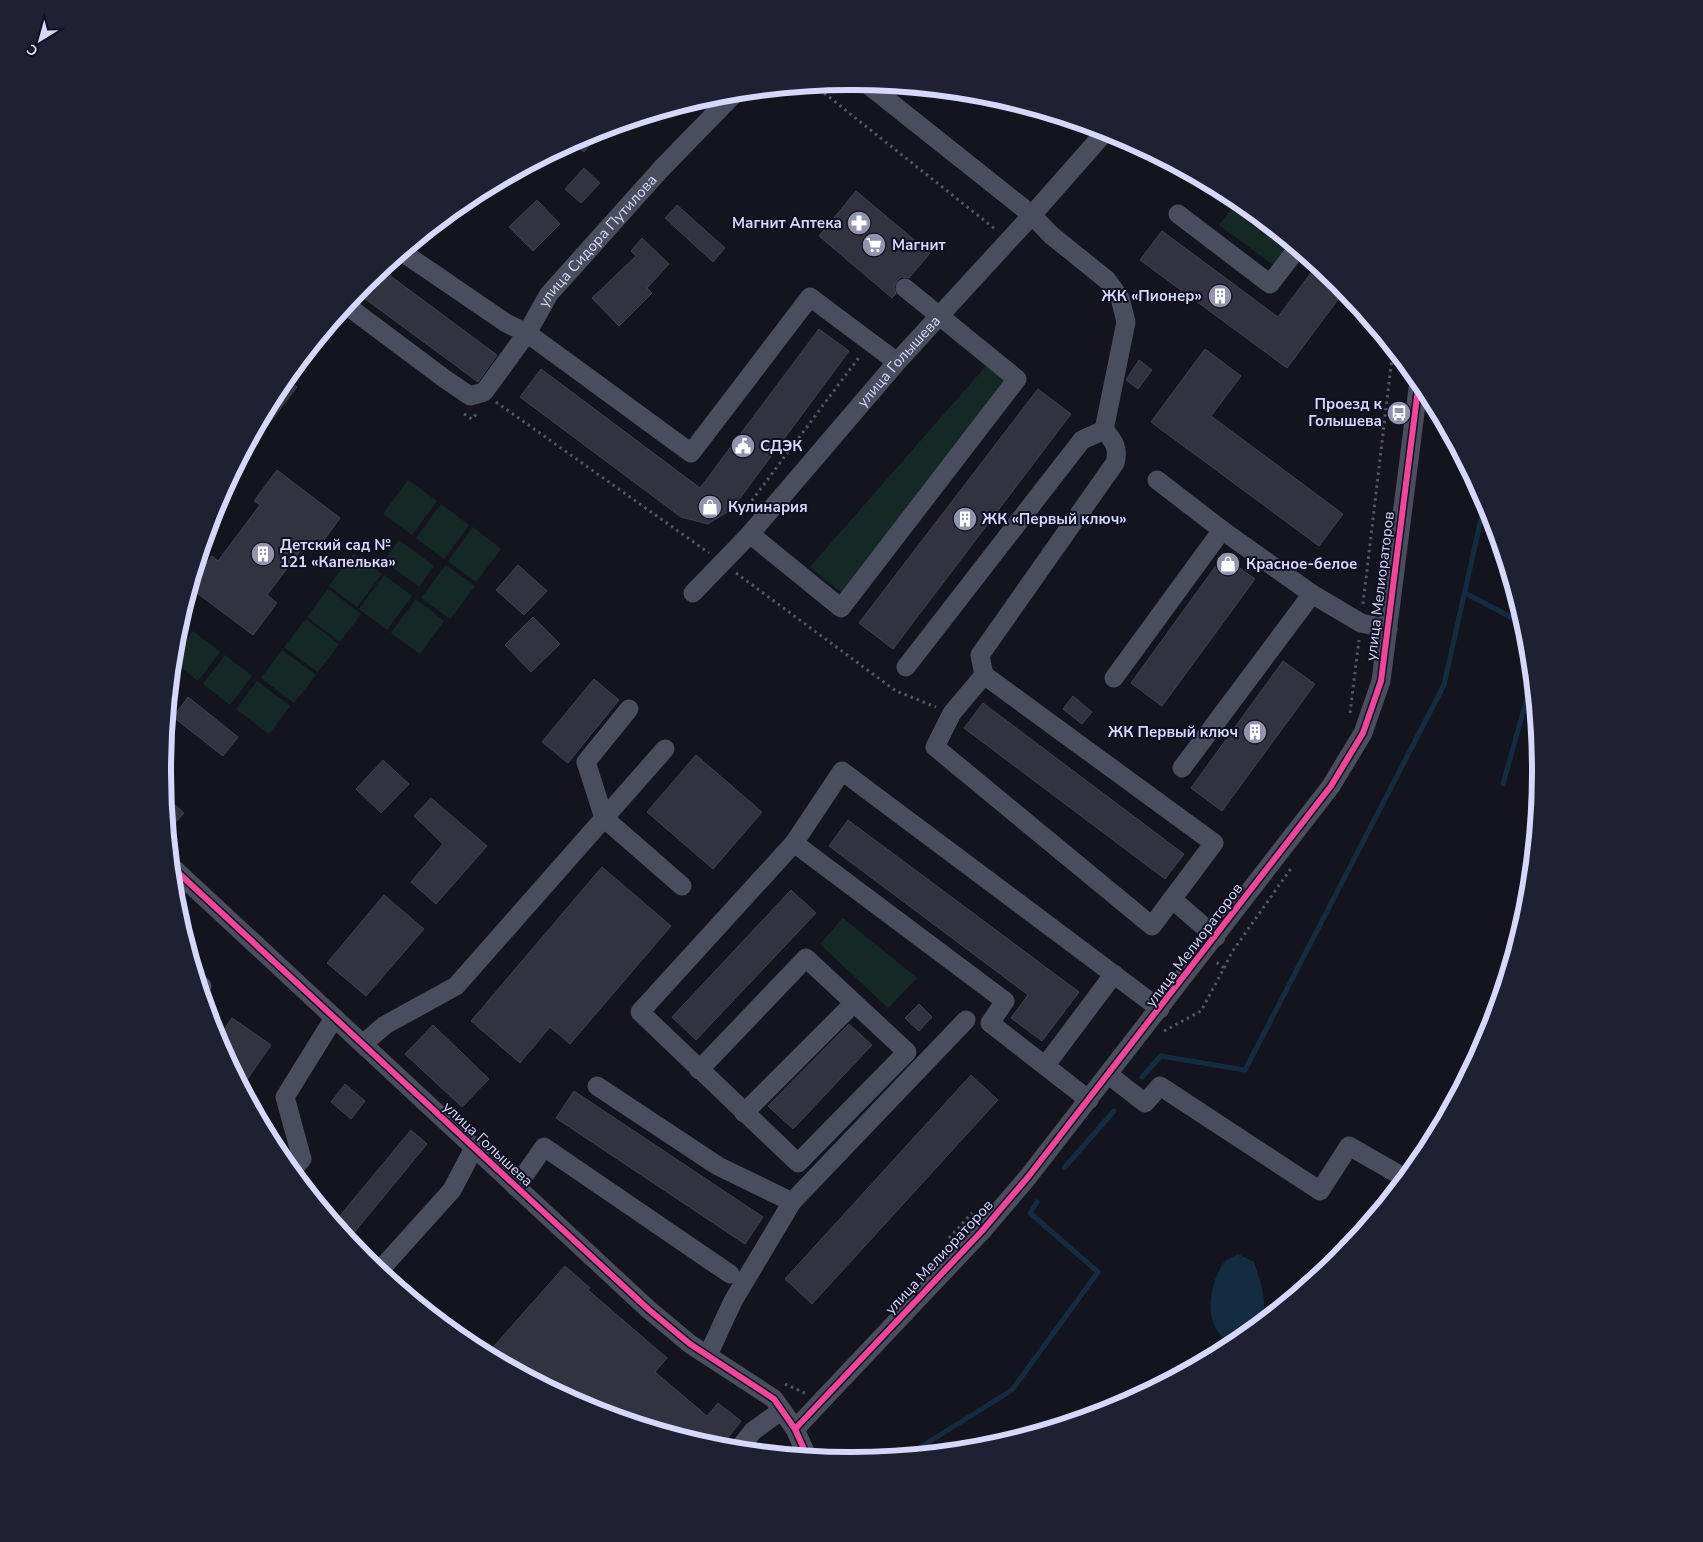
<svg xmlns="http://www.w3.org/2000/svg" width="1703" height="1542" font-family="'Nunito Sans',sans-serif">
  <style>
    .green { fill: #142926 }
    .water { fill: #132c41 }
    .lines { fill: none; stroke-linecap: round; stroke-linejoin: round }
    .stream { stroke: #132c41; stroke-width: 5 }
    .building { fill: #323240; stroke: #414051 }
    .path { stroke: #4b5a62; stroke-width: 3; stroke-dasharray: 2.5 4; stroke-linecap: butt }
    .minor { stroke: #4a4d5e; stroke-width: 19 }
    .cycleway-casing { stroke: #101022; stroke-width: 9 }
    .cycleway { stroke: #ed469a; stroke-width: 6 }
    .labels { text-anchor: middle; stroke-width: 4; stroke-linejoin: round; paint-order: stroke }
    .poi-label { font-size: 15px; font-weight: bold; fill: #d6d7fb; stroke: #101022; text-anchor: start }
    .street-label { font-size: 15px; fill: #d6d7fb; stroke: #101022 }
    .rim { fill: none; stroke: #d6d7fb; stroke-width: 6 }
  </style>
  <rect width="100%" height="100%" fill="#14141e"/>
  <g class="green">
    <path d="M1238 200 1292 245 1276 267 1219 225Z"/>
    <path d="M986 366 1006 380 841 592 810 567Z"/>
    <path d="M408 480 437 501 412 535 383 514Z"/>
    <path d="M441 504 469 525 444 559 416 538Z"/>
    <path d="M473 527 501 549 476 582 448 561Z"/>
    <path d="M399 540 434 566 419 587 384 561Z"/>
    <path d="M354 553 382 574 357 607 329 586Z"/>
    <path d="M446 565 475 586 450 619 421 598Z"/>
    <path d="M384 575 412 596 387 630 359 609Z"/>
    <path d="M328 589 361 614 340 642 307 617Z"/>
    <path d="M416 599 444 621 420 654 391 633Z"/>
    <path d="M306 619 339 644 318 672 284 647Z"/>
    <path d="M179 622 189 629 174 649Z"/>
    <path d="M193 631 220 652 198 681 173 661V657Z"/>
    <path d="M282 650 316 675 294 703 261 678Z"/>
    <path d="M225 655 252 676 230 705 203 684Z"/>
    <path d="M257 681 290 706 269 734 236 709Z"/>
    <path d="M843 918 917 978 888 1008 820 944Z"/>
  </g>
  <path class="water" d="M1238 1254 1254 1262C1262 1288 1274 1312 1249 1333 1244 1337 1239 1342 1233 1344 1203 1330 1207 1291 1222 1265 1225 1260 1233 1257 1238 1254Z"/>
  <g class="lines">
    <g class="stream">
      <path d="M1465 593 1524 624"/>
      <path d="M1503 784 1532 680"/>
      <path d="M1142 1077 1161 1056 1245 1070 1444 685 1485 501"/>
      <path d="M1064 1168 1114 1111"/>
      <path d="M908 1455 1012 1390 1098 1272 1030 1213 1037 1202"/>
    </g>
  </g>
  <g class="building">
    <path d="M603 129 584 152 572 142 588 134Z"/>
    <path d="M584 168 600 183 581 203 565 189Z"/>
    <path d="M856 191 930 253 909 278 901 277 897 281 894 287 896 294 892 298 819 236Z"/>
    <path d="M537 200 560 224 533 251 509 227Z"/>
    <path d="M677 205 725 248 713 262 665 218Z"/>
    <path d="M1162 231 1278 317 1317 265 1345 290 1287 368 1140 260Z"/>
    <path d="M642 238 669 264 647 288 652 293 619 326 592 298 636 256 631 251Z"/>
    <path d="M381 269 497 355 478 382 356 292Z"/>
    <path d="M819 329 849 351 732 509 708 524 681 517 520 397 541 369 700 488Z"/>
    <path d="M1205 349 1241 376 1211 416 1343 514 1319 546 1151 422Z"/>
    <path d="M1139 360 1152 370 1138 389 1126 380Z"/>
    <path d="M285 379 297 387 264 430 258 426 278 388Z"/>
    <path d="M1038 389 1071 414 893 649 859 623Z"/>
    <path d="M277 470 340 518 318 548 308 541 267 595 277 603 253 635 190 588 212 556 218 561 260 505 254 501Z"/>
    <path d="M1223 556 1255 579 1162 706 1131 683Z"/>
    <path d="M518 565 547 591 524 615 496 590Z"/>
    <path d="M533 617 560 644 531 672 505 645Z"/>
    <path d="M1283 661 1315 684 1222 811 1191 788Z"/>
    <path d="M594 679 619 700 568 763 542 742Z"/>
    <path d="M1073 696 1092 712 1082 724 1063 709Z"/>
    <path d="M188 697 238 737 223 756 173 717Z"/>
    <path d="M983 703 1184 854 1165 879 964 728Z"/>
    <path d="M696 755 762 812 713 869 647 812Z"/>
    <path d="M383 760 409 784 381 813 356 789Z"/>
    <path d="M164 795 184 813 168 831Z"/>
    <path d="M431 798 487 846 436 904 411 882 443 844 414 816Z"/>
    <path d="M848 820 1079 992 1042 1041 1011 1018 1028 995 829 846Z"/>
    <path d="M602 867 671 926 570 1044 550 1027 520 1063 471 1021Z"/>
    <path d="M791 890 816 913 696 1040 672 1017Z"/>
    <path d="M384 895 424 929 366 996 327 963Z"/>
    <path d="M919 1004 932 1017 919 1031 905 1018Z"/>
    <path d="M232 1018 271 1045 242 1087 217 1040Z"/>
    <path d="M849 1024 872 1045 793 1129 768 1106Z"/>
    <path d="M433 1025 489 1079 462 1107 405 1054Z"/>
    <path d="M971 1075 998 1100 812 1304 785 1279Z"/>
    <path d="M345 1084 365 1101 351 1119 331 1102Z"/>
    <path d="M574 1091 763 1217 745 1244 556 1118Z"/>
    <path d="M411 1130 427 1144 348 1240 334 1223Z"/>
    <path d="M565 1266 590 1288 588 1290 667 1358 655 1372 707 1416 718 1403 741 1421 720 1448 587 1408 487 1354Z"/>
  </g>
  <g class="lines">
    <g class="path">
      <path d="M814 85 995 229"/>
      <path d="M496 402 709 553"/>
      <path d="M464 414 472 419 478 412"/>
      <path d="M744 511 860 356"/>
      <path d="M736 573 896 691 936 707"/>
      <path d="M1363 604 1393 349"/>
      <path d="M1350 713 1359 640"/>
      <path d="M1224 968 1232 952 1292 867"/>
      <path d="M1164 1031 1201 1011 1224 968 1216 962"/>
      <path d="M949 1238 972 1213"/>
      <path d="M785 1384 807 1394"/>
    </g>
    <g class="minor">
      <path d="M866 83 1032 215 1051 235 1107 280 1120 298 1126 322 1104 430C1114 441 1119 448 1115 463L980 655 984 675"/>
      <path d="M1178 214 1270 284 1297 249"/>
      <path d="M402 252 506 323 527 333 691 453 810 297 897 362"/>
      <path id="s1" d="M346 305 445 379 470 396 484 392 527 333 549 294 661 169 735 93"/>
      <path d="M1157 480 1222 530"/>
      <path d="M750 534 841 608 1017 379 905 288"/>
      <path id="s2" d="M693 593 750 534 897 362 1032 215 1106 131"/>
      <path d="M906 667 1082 440 1104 430"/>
      <path d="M984 675 1214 843 1152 926 935 747 952 713Z"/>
      <path d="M1114 678 1222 530 1312 594 1361 623 1388 629"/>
      <path d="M629 709 586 762 604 818 682 886"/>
      <path d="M1182 768 1312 594"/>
      <path d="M171 866 648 1309 690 1344 774 1399 795 1429 807 1456"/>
      <path d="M1172 899 1216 937"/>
      <path d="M200 988 202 986"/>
      <path d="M363 1044 385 1025 456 986 665 749"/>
      <path d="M1045 1066 1114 974"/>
      <path d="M699 1070 806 958 907 1052 798 1163 640 1012 794 843"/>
      <path d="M1109 1075 1145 1103 1160 1086 1320 1191 1349 1146 1405 1178"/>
      <path d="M597 1086 718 1166 792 1202"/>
      <path d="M1089 1100 990 1023 1005 1001 794 843 842 771 1160 1009"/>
      <path d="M744 1113 854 1003"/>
      <path d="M291 1171 302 1159 285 1097 334 1018"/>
      <path d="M516 1187 544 1147 730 1274"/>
      <path d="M379 1271 452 1190 474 1148"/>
      <path d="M708 1355 733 1301 792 1202 966 1020"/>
      <path d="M795 1429 982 1231 1028 1177 1331 786 1363 733 1381 681 1419 381"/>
      <path d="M738 1450 753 1431 782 1410"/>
    </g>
    <g class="cycleway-casing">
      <g id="cycleway">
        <path d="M171 866 648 1309 690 1344 774 1399 795 1429 807 1456"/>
        <path d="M795 1429 982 1231 1028 1177 1331 786 1363 733 1381 681 1419 381"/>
      </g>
    </g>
    <use href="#cycleway" class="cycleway"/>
  </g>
  <defs>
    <g id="pharmacy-disc" transform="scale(1.25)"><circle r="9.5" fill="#9293ae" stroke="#101022"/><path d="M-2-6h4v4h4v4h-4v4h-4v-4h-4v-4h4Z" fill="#fff"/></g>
    <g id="supermarket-disc" transform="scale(1.25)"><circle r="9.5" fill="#9293ae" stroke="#101022"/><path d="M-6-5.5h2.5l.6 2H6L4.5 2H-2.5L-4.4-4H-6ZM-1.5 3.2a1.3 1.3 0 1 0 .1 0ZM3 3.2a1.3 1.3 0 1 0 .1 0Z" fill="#fff"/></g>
    <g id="building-disc" transform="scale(1.25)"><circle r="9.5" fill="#9293ae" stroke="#101022"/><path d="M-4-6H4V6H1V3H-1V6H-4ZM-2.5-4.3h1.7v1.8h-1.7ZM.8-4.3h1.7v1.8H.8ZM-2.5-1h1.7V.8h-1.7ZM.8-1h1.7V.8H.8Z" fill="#fff"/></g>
    <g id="bus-disc" transform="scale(1.25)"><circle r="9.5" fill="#9293ae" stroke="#101022"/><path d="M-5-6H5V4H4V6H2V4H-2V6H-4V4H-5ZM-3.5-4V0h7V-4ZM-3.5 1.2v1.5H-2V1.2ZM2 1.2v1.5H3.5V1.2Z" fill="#fff"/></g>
    <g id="civic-disc" transform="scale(1.25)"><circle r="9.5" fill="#9293ae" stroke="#101022"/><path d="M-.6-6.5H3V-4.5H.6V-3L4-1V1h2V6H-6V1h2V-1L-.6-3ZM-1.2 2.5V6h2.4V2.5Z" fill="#fff"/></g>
    <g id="shop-disc" transform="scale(1.25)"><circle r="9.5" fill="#9293ae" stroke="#101022"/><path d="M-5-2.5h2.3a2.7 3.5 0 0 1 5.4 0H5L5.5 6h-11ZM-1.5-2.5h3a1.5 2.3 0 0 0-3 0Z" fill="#fff"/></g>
  </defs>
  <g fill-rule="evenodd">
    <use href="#pharmacy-disc" x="859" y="223"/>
    <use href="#supermarket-disc" x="874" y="245"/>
    <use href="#building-disc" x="1220" y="296"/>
    <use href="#bus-disc" x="1399" y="413"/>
    <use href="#civic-disc" x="743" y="446"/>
    <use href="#shop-disc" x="710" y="507"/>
    <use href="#building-disc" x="965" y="519"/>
    <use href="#building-disc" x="263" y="554"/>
    <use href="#shop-disc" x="1228" y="564"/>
    <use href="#building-disc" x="1255" y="732"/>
  </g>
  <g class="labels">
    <g class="poi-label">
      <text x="842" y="228" text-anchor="end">Магнит Аптека</text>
      <text x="892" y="250">Магнит</text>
      <text x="1202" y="301" text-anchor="end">ЖК «Пионер»</text>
      <text x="1382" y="409" text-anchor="end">Проезд к<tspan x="1382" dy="17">Голышева</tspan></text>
      <text x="760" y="451">СДЭК</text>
      <text x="728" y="512">Кулинария</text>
      <text x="982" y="524">ЖК «Первый ключ»</text>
      <text x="280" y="550">Детский сад №<tspan x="280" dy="17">121 «Капелька»</tspan></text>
      <text x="1246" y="569">Красное-белое</text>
      <text x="1238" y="737" text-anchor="end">ЖК Первый ключ</text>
    </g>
    <g class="street-label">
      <text dy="5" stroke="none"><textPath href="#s1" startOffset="358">улица Сидора Путилова</textPath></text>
      <text dy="5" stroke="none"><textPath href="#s2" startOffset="310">улица Голышева</textPath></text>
      <text transform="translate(1380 586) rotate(-83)" y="5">улица Мелиораторов</text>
      <text transform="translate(1194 945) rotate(-53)" y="5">улица Мелиораторов</text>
      <text transform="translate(488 1144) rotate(43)" y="5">улица Голышева</text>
      <text transform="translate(939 1257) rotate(-47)" y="5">улица Мелиораторов</text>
    </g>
  </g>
  <path d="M0 0H1703V1542H0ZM851 90H852A680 680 0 0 1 1532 770V772A680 680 0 0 1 852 1452H851A680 680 0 0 1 171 772V770A680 680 0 0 1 851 90Z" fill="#202033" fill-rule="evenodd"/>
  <path class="rim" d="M851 90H852A680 680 0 0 1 1532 770V772A680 680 0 0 1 852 1452H851A680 680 0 0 1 171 772V770A680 680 0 0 1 851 90Z"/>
  <g transform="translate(40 40) rotate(217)" stroke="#101022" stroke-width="4" paint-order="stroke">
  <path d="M0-4L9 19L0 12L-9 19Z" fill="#d6d7fb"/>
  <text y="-8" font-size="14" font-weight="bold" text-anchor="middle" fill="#d6d7fb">С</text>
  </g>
</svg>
